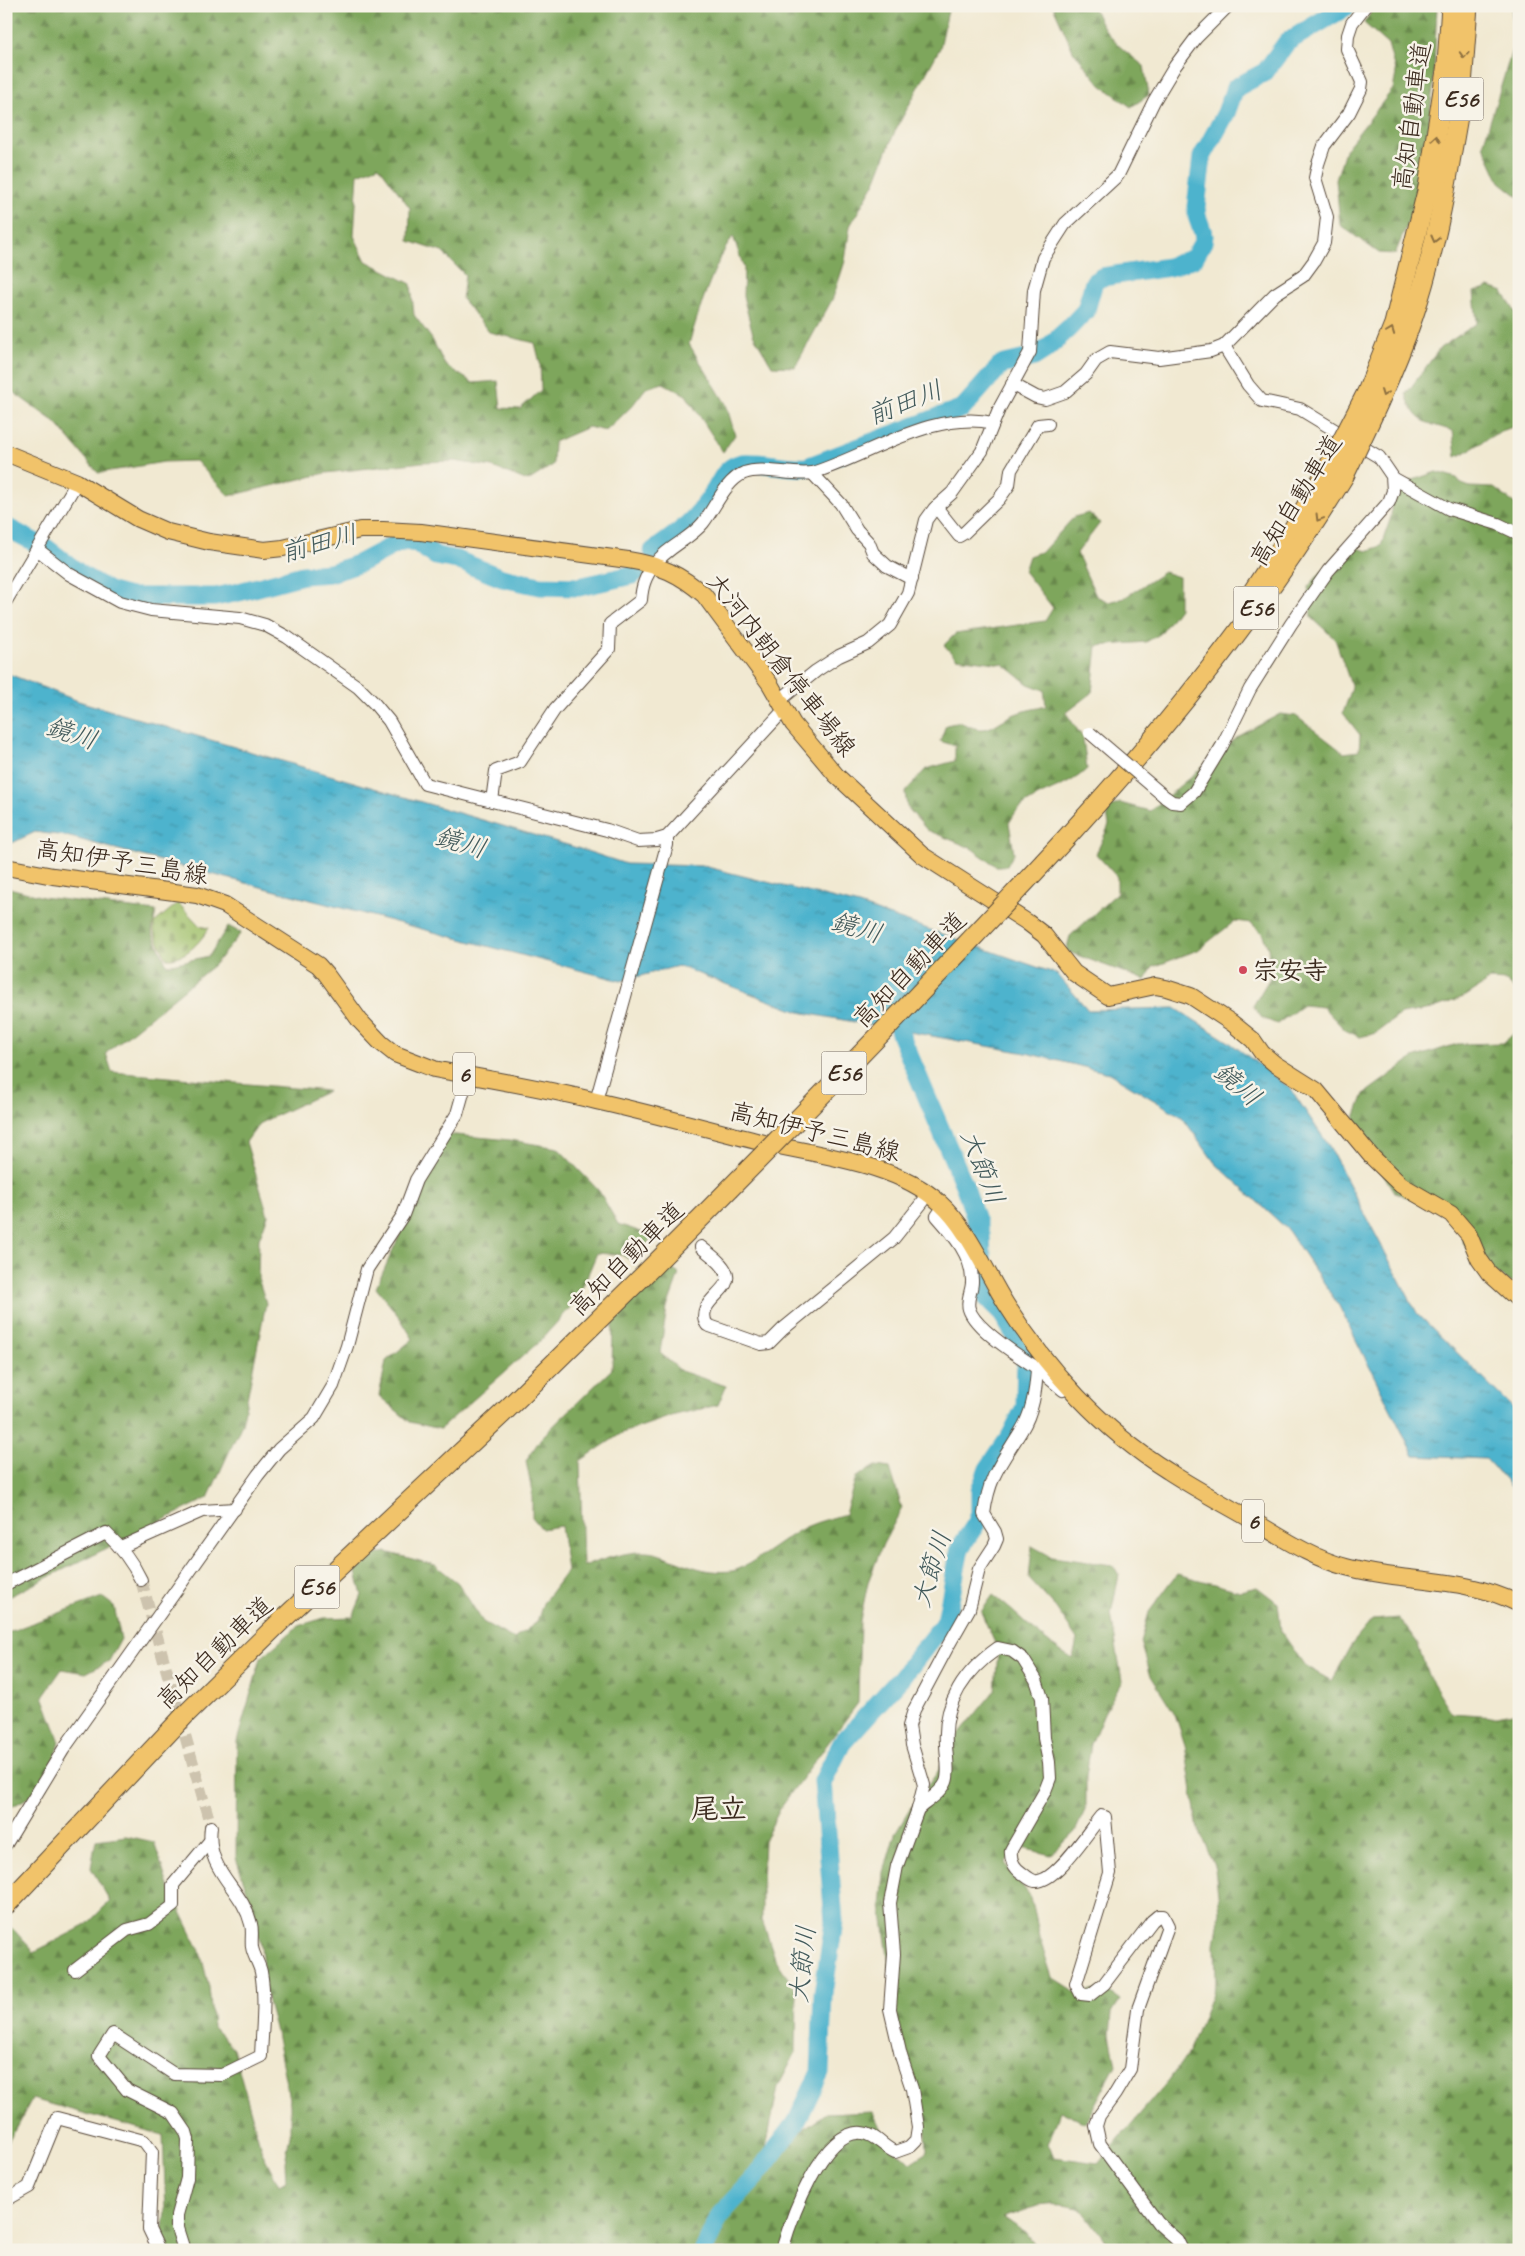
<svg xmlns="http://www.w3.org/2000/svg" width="1525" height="2256" font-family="Caveat,'Klee One',sans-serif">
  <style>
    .forest { fill: url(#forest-firs); stroke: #5c683d; fill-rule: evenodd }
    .cemetery { fill: url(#cemetery-stones); stroke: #6c7443 }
    .water { fill: url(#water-ripples); stroke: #446e76 }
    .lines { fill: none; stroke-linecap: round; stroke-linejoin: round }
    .river { stroke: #4eb3cd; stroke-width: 19 }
    .minor-tunnel { stroke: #cdc3ae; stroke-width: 12; stroke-dasharray: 12 6; stroke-linecap: butt }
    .minor-casing { stroke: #564739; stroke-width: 14 }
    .major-casing { stroke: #564739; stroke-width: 18 }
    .highway-casing { stroke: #564739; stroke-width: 21 }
    .minor { stroke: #fff; stroke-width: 12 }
    .major { stroke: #f1c36a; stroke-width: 16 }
    .highway { stroke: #f1c36a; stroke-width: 19 }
    .minor-bridge-casing { stroke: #564739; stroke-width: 14; stroke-linecap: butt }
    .highway-bridge-casing { stroke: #564739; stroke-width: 21; stroke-linecap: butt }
    .minor-bridge { stroke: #fff; stroke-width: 12 }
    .highway-bridge { stroke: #f1c36a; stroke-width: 19 }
    .oneway { stroke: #8d6f40 }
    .poi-dot { fill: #d1495b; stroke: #f7f3e8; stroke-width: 2 }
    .labels { text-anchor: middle; stroke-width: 5; stroke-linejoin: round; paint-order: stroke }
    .shield { fill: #f7f3e8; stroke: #73665b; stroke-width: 1 }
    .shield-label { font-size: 24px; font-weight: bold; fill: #3b2a1e }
    .street-label { font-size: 25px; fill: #3b2a1e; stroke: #f7f3e8 }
    .poi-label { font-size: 25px; font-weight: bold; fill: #3b2a1e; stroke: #f7f3e8; text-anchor: start }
    .water-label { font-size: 26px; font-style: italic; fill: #425a5b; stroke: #f7f3e8 }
    .quarter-label { font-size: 28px; font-weight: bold; fill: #3b2a1e; stroke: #f7f3e8 }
  </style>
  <defs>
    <pattern id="forest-firs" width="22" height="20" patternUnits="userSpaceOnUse" patternTransform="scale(1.25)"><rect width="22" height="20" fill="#7ea65c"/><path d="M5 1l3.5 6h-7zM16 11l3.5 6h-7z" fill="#68874b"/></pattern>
    <pattern id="cemetery-stones" width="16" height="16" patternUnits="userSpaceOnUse" patternTransform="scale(1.25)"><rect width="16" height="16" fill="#9ebf68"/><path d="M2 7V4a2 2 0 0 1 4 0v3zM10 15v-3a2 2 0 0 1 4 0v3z" fill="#829b55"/></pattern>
    <pattern id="water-ripples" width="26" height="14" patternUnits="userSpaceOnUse" patternTransform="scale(1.25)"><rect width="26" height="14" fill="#4eb3cd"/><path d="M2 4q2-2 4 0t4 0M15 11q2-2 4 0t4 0" fill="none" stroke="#4292a6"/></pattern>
  </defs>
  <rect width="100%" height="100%" fill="#f7f3e8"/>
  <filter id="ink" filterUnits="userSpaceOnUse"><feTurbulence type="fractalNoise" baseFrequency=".02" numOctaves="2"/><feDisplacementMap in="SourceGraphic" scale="10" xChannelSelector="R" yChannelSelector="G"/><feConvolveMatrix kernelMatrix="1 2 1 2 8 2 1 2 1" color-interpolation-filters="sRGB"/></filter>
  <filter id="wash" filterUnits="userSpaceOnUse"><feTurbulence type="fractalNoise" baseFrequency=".0096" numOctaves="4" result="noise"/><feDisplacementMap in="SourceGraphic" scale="20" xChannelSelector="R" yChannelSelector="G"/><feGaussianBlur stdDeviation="1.12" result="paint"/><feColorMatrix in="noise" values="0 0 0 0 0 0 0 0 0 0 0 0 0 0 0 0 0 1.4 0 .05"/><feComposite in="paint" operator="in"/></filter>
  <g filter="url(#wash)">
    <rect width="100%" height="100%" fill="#f1e9d2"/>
    <g class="forest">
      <path d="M6 6H949L940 48 895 131 875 182 850 226 845 261 833 298 795 367 772 366 753 334 743 296 744 268 733 236C712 268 700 307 689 344L726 404 735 435 723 452 686 395 663 383 646 388 632 406 606 431 588 427 554 442 553 465 528 481 492 467 454 461 423 462 326 473 229 496 196 461 164 462 98 473 56 423 6 387ZM379 166 410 208 409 241 442 252 465 275 462 299 489 332 535 343 540 363 541 390 520 409 501 408 498 381 473 383 445 365 432 339 414 315 411 284 366 261 354 236 358 174Z"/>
      <path d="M1053 6H1093C1105 36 1119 47 1144 66L1149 95 1131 107 1101 85 1073 51Z"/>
      <path d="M1375 6H1437L1433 89 1425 151 1411 215 1395 254 1379 253 1340 225 1336 180 1345 150 1393 89 1396 74 1388 44 1364 23Z"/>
      <path d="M1512 6H1519V197L1500 182 1483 145 1513 47Z"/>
      <path d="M1489 287 1503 292 1519 318V426C1495 429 1478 448 1456 457L1453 431C1426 422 1415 424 1406 394L1440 348 1477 323 1474 292Z"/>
      <path d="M1436 472 1457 478 1462 484 1470 487 1494 488 1519 507V994L1506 981 1490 980 1466 996 1432 1009 1401 1014 1376 1033 1360 1037 1345 1030 1323 1007 1303 1005 1277 1024 1262 1018 1253 1006 1271 976 1268 948 1262 933 1251 923 1235 921 1198 950 1153 967 1145 980 1066 951 1070 936 1117 893V877L1096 854 1109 825 1106 809 1120 803 1150 811 1239 736 1280 714 1296 716 1344 753 1359 751 1360 735 1343 713 1352 688 1335 639 1311 617 1308 587 1338 553 1352 546 1367 551 1381 546 1391 517 1393 487Z"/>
      <path d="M1089 513 1100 523 1077 553 1096 596 1109 602 1124 598 1164 572 1179 577V608L1160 634 1146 642 1097 646 1092 693 1066 713 1083 738 1087 769C1067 789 1038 791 1018 810 1014 813 1012 819 1009 823L1014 853 1007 866H996L971 848 927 830 907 807 905 792 926 769 955 761V746L940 741 946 725 960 722C989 737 990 725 1015 714 1024 710 1036 709 1046 706L1044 690 1028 684 1003 664 956 658 944 645 955 634 1045 621 1053 608 1024 571 1029 556 1043 551 1074 517Z"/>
      <path d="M6 887 43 897 156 911 152 932 167 965 209 956 228 926 241 933 214 965 106 1053 112 1072 328 1091 260 1123 246 1142 268 1215 259 1239 258 1278 266 1303 242 1424 208 1498 6 1598Z"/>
      <path d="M1519 1029V1287L1483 1266 1462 1241 1466 1227 1455 1217 1394 1192 1353 1123 1364 1094 1413 1058 1457 1044 1503 1043Z"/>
      <path d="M444 1134 510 1140 558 1148 599 1191 618 1224 653 1236 634 1262 622 1255 597 1253 577 1300 540 1341 440 1429 410 1422 379 1396 386 1361 413 1339 400 1318 376 1288Z"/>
      <path d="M669 1267 679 1274 667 1308 660 1353 681 1371 726 1386 718 1405 675 1415 622 1433 580 1461 583 1566C606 1559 635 1547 658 1554 686 1563 701 1574 732 1571 748 1569 790 1533 808 1526 819 1521 833 1518 845 1514L856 1477 876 1466 890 1468 902 1508 883 1544 868 1582 860 1621 858 1703 782 1805 764 1841 762 1881V1920L775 1958 797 1992 796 2052 778 2087 764 2158 824 2114 873 2112 886 2141 910 2163 927 2152 926 2132 898 2046 896 2014 881 1906 884 1872 895 1834 910 1809 937 1773 954 1740 995 1690 998 1650 981 1612 993 1595C1020 1615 1043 1642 1073 1659L1077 1639 1056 1608 1029 1579 1032 1546 1052 1557 1113 1565 1119 1575 1111 1614 1122 1681 1104 1713 1091 1744 1086 1776V1808L1075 1832 1051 1855 1018 1847 1005 1863 1031 1897 1042 1946 1052 1977 1077 1993 1105 1989 1120 2000 1112 2014 1110 2034 1116 2065 1085 2123 1060 2111 1048 2144 1054 2157 1098 2163 1169 2080 1190 2050 1216 1983 1215 1944 1220 1911 1215 1869 1197 1824 1185 1745 1175 1714 1151 1676 1141 1642 1149 1612 1177 1574 1240 1591 1257 1587 1278 1603 1281 1631 1305 1666 1332 1681 1352 1644 1372 1620 1399 1618 1417 1642 1428 1675 1452 1713 1496 1716 1519 1712V2250H1127L1104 2239 1082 2209C1050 2200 1033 2206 1004 2218L1026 2232 1039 2250H713L717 2228 698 2250H158L166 2213 163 2135 32 2099 6 2146V1933L12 1928 34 1952 86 1925 110 1901 91 1868 96 1840 126 1836 154 1842 167 1883 200 1951 209 1987 213 2027 233 2048 262 2152 279 2185 286 2181 285 2162 290 2135V2104L275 2028 265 1991 261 1946 251 1903 236 1858 237 1741 261 1658 298 1626 324 1618 353 1617 362 1595 353 1561 386 1552 435 1565 458 1583 483 1622 514 1639 537 1622 543 1603 567 1571 561 1526 542 1529 532 1517V1492L526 1461 541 1438 612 1369 613 1322 646 1287Z"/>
      <path d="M102 1597 114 1606 121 1639 109 1661 86 1673 62 1669 43 1696 60 1742 47 1787 6 1810V1633Z"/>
    </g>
    <path class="cemetery" d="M178 903 200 926 209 928C200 942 185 960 166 958L154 932V923Z"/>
    <path class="water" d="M6 673 78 701 571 846 626 864 703 866 859 905 1057 974 1088 1010 1175 1008 1229 1042 1290 1088 1329 1146 1417 1313 1519 1414V1495L1486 1459 1414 1456 1339 1306 1287 1229 1215 1163 1182 1117 1109 1073 1026 1053 799 1012 678 966 621 981 66 836 35 832 12 843H6Z"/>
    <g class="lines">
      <g class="river">
        <path d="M6 527 36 543"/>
        <path d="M45 547 83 576 111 592 130 597H215L239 592 303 575 330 573 343 569 360 563 398 543 407 541 418 544 436 556 457 560 502 578 540 586 579 587 632 575 639 570"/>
        <path d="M653 551C679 533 696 520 714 492 722 480 725 466 742 463 764 461 785 469 807 467L963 408 1001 365 1034 357 1045 350 1069 328 1086 310 1094 282 1102 277 1169 267 1194 258 1203 242 1204 236 1197 216 1196 207 1202 157 1226 113 1235 88 1265 72 1287 42 1347 6"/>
        <path d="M704 2250 720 2215 756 2176 796 2123 820 2072 823 1994 834 1922 823 1781 842 1743 901 1678 946 1621 960 1548 976 1524 980 1514V1491L988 1469 1011 1435 1025 1407 1026 1353 1001 1312 987 1298 983 1283 981 1235 965 1187 901 1036 892 1005"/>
      </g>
    </g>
  </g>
  <g filter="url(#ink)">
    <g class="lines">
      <path class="minor-tunnel" d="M141 1580 211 1827"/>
      <g class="minor-casing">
        <g id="minor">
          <path d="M1012 384 1036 397 1045 399 1065 392 1086 374 1096 360 1110 352 1159 358 1211 351 1224 346 1275 294 1303 276 1314 261 1324 243 1327 217 1315 178 1318 164 1324 146 1349 113 1361 89 1362 82 1347 49 1348 35 1352 23 1365 6"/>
          <path d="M812 473 841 504 857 530 869 543 873 553 887 566 912 579"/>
          <path d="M1393 478 1449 509 1498 524 1519 534"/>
          <path d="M936 507 959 536 964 533 999 499 1009 485 1011 470 1038 425 1048 424"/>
          <path d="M37 549 69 574 120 602 151 610 240 618 265 625 287 637 358 687 374 703 389 721 425 784 607 830 638 841 657 840 667 837 785 709"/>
          <path d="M6 601 77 482"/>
          <path d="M780 700 816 671 839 656 868 643 890 625 908 593 926 520 934 509 952 493 982 451 999 409 1030 352 1034 290 1043 258 1065 224 1118 175 1154 101 1175 66 1196 38 1228 6"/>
          <path d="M1165 797 1172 802 1181 803 1194 792 1222 746 1250 689 1291 624 1328 571 1389 502 1393 491 1392 476 1379 457 1300 409 1262 401 1248 385 1224 346"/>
          <path d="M492 801 496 771 520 762 555 709 609 649 610 624 641 600C642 586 645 577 654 565 667 547 689 540 703 523 715 508 725 481 744 473 763 466 791 476 812 473 867 456 935 409 993 423"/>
          <path d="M596 1101 667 845V837"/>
          <path d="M944 1206 937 1216C953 1234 973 1257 972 1282 972 1291 966 1300 969 1309 975 1329 1020 1357 1037 1368"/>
          <path d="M701 1247C709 1254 722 1262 726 1272 735 1291 693 1301 707 1325L761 1344 769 1343 783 1329 894 1238 929 1194"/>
          <path d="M121 1547 202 1511 235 1509"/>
          <path d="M6 1584 106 1533C121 1547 132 1561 141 1580"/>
          <path d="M918 1809C926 1802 942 1792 946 1782 950 1772 946 1755 946 1744 943 1703 965 1671 998 1648L1012 1651 1023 1659 1036 1680 1042 1698 1044 1738 1049 1762 1050 1778 1045 1791 1011 1850C1010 1859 1014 1868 1022 1873 1026 1876 1030 1880 1035 1881 1055 1884 1089 1830 1101 1816L1105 1817 1110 1873 1076 1984 1081 1994 1090 1995 1104 1984 1152 1921 1158 1916H1163L1168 1926 1138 2009 1130 2069 1115 2094 1099 2116 1096 2126 1100 2144 1158 2223 1177 2240 1182 2250"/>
          <path d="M6 1844 63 1750 258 1475 279 1449 314 1418 333 1386 347 1346 367 1269 403 1215 416 1180 457 1114 468 1075"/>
          <path d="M75 1970 127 1930 149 1924 173 1906V1885L209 1842"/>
          <path d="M6 2200 29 2187 57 2118 144 2141 152 2152 149 2229 159 2250"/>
          <path d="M184 2250 177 2228V2215L187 2178 188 2139 186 2132 173 2113 127 2090 99 2056 113 2034 174 2074 222 2075 261 2056C262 2029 266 1999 261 1972 259 1963 253 1955 252 1947 251 1939 253 1931 251 1924 242 1887 205 1872 211 1827"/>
          <path d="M782 2250C791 2219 822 2129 862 2133 875 2134 883 2147 895 2152L909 2147 916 2140 918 2127 912 2089 901 2056 890 2009 894 1954 890 1903 897 1866 918 1809 924 1785 912 1745 909 1726 914 1710 948 1646 969 1609 979 1569 994 1546 997 1539 995 1532 984 1514C989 1475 1002 1462 1021 1431 1033 1412 1036 1390 1037 1368L1063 1390 1067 1387"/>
        </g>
      </g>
      <g class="major-casing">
        <g id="major">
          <path d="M6 453 77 482 138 519 168 532 209 542 264 550 283 548 360 530H383L421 532 628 560C660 565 680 574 704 595L770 684 793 724 836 775 922 855 1027 922 1044 935 1074 973 1108 996 1155 986 1166 988 1191 996 1232 1023 1253 1040 1262 1053 1275 1064 1316 1090 1371 1156 1401 1185 1451 1214 1469 1235 1479 1259 1489 1273 1519 1300"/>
          <path d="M6 867 53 876 197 895 225 905 318 965 326 974 360 1021 381 1043 395 1054 434 1069C488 1079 543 1088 596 1101 650 1113 703 1128 756 1141 814 1155 896 1162 940 1203 968 1228 986 1272 1006 1304 1047 1369 1102 1430 1168 1471 1194 1488 1222 1503 1250 1519 1281 1537 1311 1558 1346 1567 1403 1583 1465 1576 1519 1604"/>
        </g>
      </g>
      <g class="highway-casing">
        <g id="highway">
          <path d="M1428 187 1447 64 1451 6"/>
          <path d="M1445 191 1461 99 1468 6"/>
          <path d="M1249 597 1288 538 1327 470"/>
          <path d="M1044 862C1155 743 1259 615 1344 476"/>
          <path d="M6 1905 186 1714 280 1622 502 1414 639 1280"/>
        </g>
      </g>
      <use href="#minor" class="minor"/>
      <use href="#major" class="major"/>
      <use href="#highway" class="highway"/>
      <g class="minor-bridge-casing">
        <path id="minor-bridge" d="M1090 733 1165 797"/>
      </g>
      <g class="highway-bridge-casing">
        <g id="highway-bridge">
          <path d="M1327 470 1367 392 1394 324 1428 187"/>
          <path d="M1344 476C1369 424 1394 372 1413 317 1427 276 1437 233 1445 191"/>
          <path d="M639 1280C776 1143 911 1004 1044 862"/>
        </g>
      </g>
      <use href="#minor-bridge" class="minor-bridge"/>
      <use href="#highway-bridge" class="highway-bridge"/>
    </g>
    <defs><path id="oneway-chevron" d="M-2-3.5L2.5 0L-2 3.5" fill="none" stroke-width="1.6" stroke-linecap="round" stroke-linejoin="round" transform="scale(1.25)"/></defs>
    <g class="oneway">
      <use href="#oneway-chevron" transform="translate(1464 55) rotate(94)"/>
      <use href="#oneway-chevron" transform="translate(1436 139) rotate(-80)"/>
      <use href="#oneway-chevron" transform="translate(1435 239) rotate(104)"/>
      <use href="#oneway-chevron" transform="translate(1391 331) rotate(-69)"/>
      <use href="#oneway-chevron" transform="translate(1384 393) rotate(111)"/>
      <use href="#oneway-chevron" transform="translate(1319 518) rotate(121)"/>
    </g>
  </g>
  <circle class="poi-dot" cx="1243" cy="970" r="5"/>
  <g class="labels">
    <g class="shield">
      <rect x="1438.5" y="77.5" width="45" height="43" rx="4"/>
      <rect x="1233.5" y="586.5" width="45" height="43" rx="4"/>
      <rect x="821.5" y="1051.5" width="45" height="43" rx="4"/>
      <rect x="453" y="1052.5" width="22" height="43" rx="4"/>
      <rect x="1242" y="1499.5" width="22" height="43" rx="4"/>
      <rect x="294.5" y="1565.5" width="45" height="43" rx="4"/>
    </g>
    <g class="shield-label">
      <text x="1461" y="107">E56</text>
      <text x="1256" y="616">E56</text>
      <text x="844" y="1081">E56</text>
      <text x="464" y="1082">6</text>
      <text x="1253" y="1529">6</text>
      <text x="317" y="1595">E56</text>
    </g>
    <g class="street-label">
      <text transform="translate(1411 116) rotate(-82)" y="9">高知自動車道</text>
      <text transform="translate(1295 500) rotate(-58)" y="9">高知自動車道</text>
      <text transform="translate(782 664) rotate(52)" y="9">大河内朝倉停車場線</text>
      <text transform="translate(122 861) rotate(9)" y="9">高知伊予三島線</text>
      <text transform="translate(909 969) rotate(-46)" y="9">高知自動車道</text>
      <text transform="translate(815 1131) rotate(14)" y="9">高知伊予三島線</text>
      <text transform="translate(626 1258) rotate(-45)" y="9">高知自動車道</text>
      <text transform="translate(214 1652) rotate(-44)" y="9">高知自動車道</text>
    </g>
    <g class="poi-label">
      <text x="1253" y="979">宗安寺</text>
    </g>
    <g class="water-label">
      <text transform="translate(905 402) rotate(-21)" y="9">前田川</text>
      <text transform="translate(319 543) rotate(-15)" y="9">前田川</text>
      <text transform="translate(72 733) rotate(18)" y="9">鏡川</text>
      <text transform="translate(461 842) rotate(16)" y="9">鏡川</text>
      <text transform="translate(857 927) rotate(16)" y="9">鏡川</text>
      <text transform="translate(1238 1084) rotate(40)" y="9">鏡川</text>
      <text transform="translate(983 1167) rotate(69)" y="9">大節川</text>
      <text transform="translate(931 1569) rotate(-73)" y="9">大節川</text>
      <text transform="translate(802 1964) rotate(-84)" y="9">大節川</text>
    </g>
    <g class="quarter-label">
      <text x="719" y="1818">尾立</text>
    </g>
  </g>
  <rect width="1525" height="2256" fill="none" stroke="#f7f3e8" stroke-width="25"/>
</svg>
